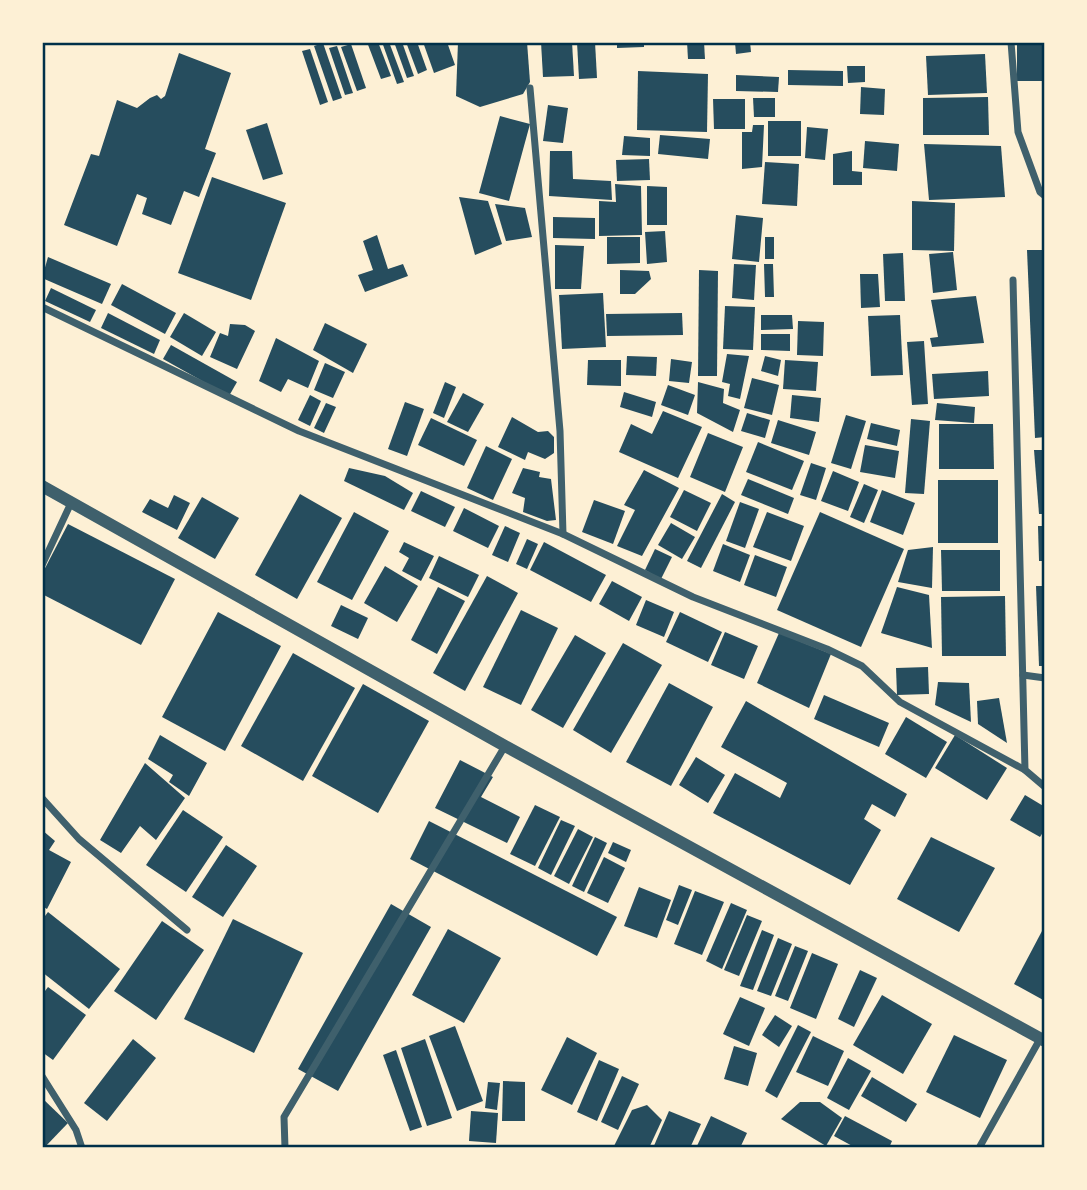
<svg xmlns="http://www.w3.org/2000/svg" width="1087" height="1190" font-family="Spectral,serif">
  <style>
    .building { fill: #264d5e }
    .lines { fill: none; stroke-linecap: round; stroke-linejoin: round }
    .minor { stroke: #3f606c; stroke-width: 7 }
    .tertiary { stroke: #3f606c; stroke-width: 12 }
    .neatline { fill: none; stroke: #003049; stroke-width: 2.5 }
  </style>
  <rect width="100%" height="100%" fill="#fdf0d5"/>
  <g class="building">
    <path d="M367 42H378L391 76 381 79Z"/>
    <path d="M382 42H389L404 82 397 84Z"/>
    <path d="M394 42H402L414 76 407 78Z"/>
    <path d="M406 42H417L427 70 418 74Z"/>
    <path d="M423 42H447L455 65 434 73Z"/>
    <path d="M458 42H527L530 82 523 94 480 107 456 96Z"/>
    <path d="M541 42H572L574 76 543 77Z"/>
    <path d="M577 42H595L597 78 579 79Z"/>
    <path d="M617 42H644V47L617 48Z"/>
    <path d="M687 42H704L705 59H688Z"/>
    <path d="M735 42H750L751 52 736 54Z"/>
    <rect x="1017" y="42" width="28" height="39"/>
    <path d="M323 43 342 98 333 101 314 46Z"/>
    <path d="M351 44 366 88 357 91 341 47Z"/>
    <path d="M337 46 353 93 345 95 329 48Z"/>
    <path d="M310 49 328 102 320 105 302 51Z"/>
    <path d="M179 53 231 73 205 149 216 153 199 197 184 191 171 225 142 214 147 198 137 194 117 246 64 225 91 154 99 156 117 100 137 108 150 98 157 95 161 99 165 96Z"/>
    <path d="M985 54 987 93 928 95 926 56Z"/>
    <path d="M847 66H865V82L848 83Z"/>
    <path d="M788 70 843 71V86L788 85Z"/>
    <path d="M638 71 708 74 707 132 637 130Z"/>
    <path d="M736 75 779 77 778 92 736 91Z"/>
    <path d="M861 87 885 89 884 115 860 114Z"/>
    <path d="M988 97 989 135H923V98Z"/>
    <path d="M753 98H775V117H754Z"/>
    <path d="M713 99H745V129H714Z"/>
    <path d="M548 105 568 108 563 143 543 141Z"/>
    <path d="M500 116 530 124 509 201 479 193Z"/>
    <rect x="768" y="121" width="33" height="35"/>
    <path d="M267 123 283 174 263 180 246 130Z"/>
    <path d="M753 125H764L762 167 742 169V132H752Z"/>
    <path d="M807 127 828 129 825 160 805 158Z"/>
    <path d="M660 135 710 139 708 159 658 154Z"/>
    <path d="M624 136 650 138V156L622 155Z"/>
    <path d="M865 141 899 144 897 171 863 168Z"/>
    <path d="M924 144 1001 146 1005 197 929 200Z"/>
    <path d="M550 151H572L573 179 611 181 612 200 549 196Z"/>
    <path d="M852 151V171L862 172V185H833V154Z"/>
    <path d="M649 159 650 180 617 181 616 160Z"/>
    <path d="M765 162 799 164 797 206 762 204Z"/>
    <path d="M212 177 286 203 251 300 178 273Z"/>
    <path d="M615 184 641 186 642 235 599 236V201L616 202Z"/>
    <path d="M647 186 667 187V225H647Z"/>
    <path d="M459 197 488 201 502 244 475 255Z"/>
    <path d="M912 201 955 203 954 251 912 250Z"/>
    <path d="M495 204 525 208 532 237 506 241Z"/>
    <path d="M736 215 763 218 759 262 732 259Z"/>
    <path d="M553 217 595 218V239L553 238Z"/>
    <path d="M665 231 667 262 647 264 645 232Z"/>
    <path d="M377 235 388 269 403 264 408 276 365 292 358 275 373 270 363 241Z"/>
    <path d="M607 237H640V263L607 264Z"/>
    <rect x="765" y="237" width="9" height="22"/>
    <path d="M555 245 584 246 581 289H555Z"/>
    <path d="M1027 250H1043L1045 437 1035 438Z"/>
    <path d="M953 252 957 290 933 293 929 254Z"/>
    <path d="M903 253 905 301H885L883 254Z"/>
    <path d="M48 257 111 284 102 304 42 278Z"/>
    <path d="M734 264 756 265 754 300 732 298Z"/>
    <path d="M764 264H773L774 297H765Z"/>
    <path d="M620 270 649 271 651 279 635 294H620Z"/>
    <path d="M699 270 718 271 717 376H698Z"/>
    <path d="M860 274H878L880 307 861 308Z"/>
    <path d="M122 284 176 313 165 334 111 305Z"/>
    <path d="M51 288 96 310 90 322 45 301Z"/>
    <path d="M603 293 606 347 562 349 559 295Z"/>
    <path d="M976 296 984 343 932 347 930 338 938 337 931 300Z"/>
    <path d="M725 306 755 307 753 350 723 349Z"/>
    <path d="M108 313 160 340 154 354 101 328Z"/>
    <path d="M184 313 216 332 202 356 170 337Z"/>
    <path d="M682 313 683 335 607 336 606 314Z"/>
    <path d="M761 315H792L793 329 761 330Z"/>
    <path d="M900 315 903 375 871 376 868 316Z"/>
    <path d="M798 321 824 322 823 356 797 355Z"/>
    <path d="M325 323 367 344 353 373 313 350Z"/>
    <path d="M230 324 245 325 255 331 237 369 210 357 220 333 228 336Z"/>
    <path d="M761 334H790V351L761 350Z"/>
    <path d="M276 338 319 361 308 388 288 379 281 392 259 381Z"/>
    <path d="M924 341 928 404 912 405 907 342Z"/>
    <path d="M171 345 237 382 229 396 163 359Z"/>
    <path d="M727 354 749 356 740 399 728 396 730 384 722 382Z"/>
    <path d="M627 356 657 357 656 376 626 375Z"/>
    <path d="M765 356 781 360 778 376 761 371Z"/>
    <path d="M671 359 692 362 689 383 669 381Z"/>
    <path d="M588 360H621V386L587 385Z"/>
    <path d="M785 360 818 362 816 391 783 389Z"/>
    <path d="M325 363 345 372 333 398 314 390Z"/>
    <path d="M988 371 989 396 934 399 932 374Z"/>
    <path d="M752 378 779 385 772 415 744 408Z"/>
    <path d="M445 382 456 387 444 418 433 413Z"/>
    <path d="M698 382 724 389 723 403 740 410 733 432 697 413Z"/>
    <path d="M668 385 695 395 688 415 661 405Z"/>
    <path d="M624 392 656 402 652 417 620 407Z"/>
    <path d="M463 393 484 404 468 432 447 422Z"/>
    <path d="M310 395 321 401 310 426 298 420Z"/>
    <path d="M792 395 821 398 819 422 790 418Z"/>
    <path d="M405 402 424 409 407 456 388 449Z"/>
    <path d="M326 403 336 407 324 433 314 428Z"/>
    <path d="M937 403 975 407 974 423 935 420Z"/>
    <path d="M663 411 702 427 678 478 619 452 631 424 652 434Z"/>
    <path d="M747 413 770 420 765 438 741 431Z"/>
    <path d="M846 415 866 421 851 469 831 463Z"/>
    <path d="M512 417 538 432 548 431 554 437V453L545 459 528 452 525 460 498 447Z"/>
    <path d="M431 418 477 440 464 466 418 445Z"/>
    <path d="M911 419 930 421 924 494 905 493Z"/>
    <path d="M778 420 816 432 809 455 771 443Z"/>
    <path d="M871 423 900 430 897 446 867 439Z"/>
    <path d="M939 424H993L994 469H939Z"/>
    <path d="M708 433 743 447 725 492 690 477Z"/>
    <path d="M758 442 804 461 792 490 746 472Z"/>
    <path d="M865 445 899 451 895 478 860 472Z"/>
    <path d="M486 446 512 459 493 500 467 488Z"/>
    <path d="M1034 450H1045V514H1039Z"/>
    <path d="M811 463 826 468 816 500 800 495Z"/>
    <path d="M349 468 385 476 413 493 404 510 344 481Z"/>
    <path d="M523 468 540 472 539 477 551 479 556 520 547 521 523 512 525 498 512 493Z"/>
    <path d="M644 470 679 488 642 556 617 546 635 510 624 505Z"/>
    <path d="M833 471 859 482 848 511 821 501Z"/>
    <path d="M748 479 794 498 788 514 741 495Z"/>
    <rect x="938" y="480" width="60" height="63"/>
    <path d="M864 484 878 490 864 523 850 517Z"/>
    <path d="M684 490 711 503 697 531 670 517Z"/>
    <path d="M882 490 915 503 903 535 870 522Z"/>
    <path d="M421 491 455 507 445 527 411 511Z"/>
    <path d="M300 494 342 518 297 599 255 575Z"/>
    <path d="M722 494 735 502 701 568 687 561Z"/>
    <path d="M174 495 190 503 177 530 142 512 150 499 168 508Z"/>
    <path d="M202 497 239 518 215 559 178 538Z"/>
    <path d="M594 500 625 511 613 544 582 532Z"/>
    <path d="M740 502 759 509 745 548 726 541Z"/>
    <path d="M464 508 499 526 488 548 453 531Z"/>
    <path d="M354 512 389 531 352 600 317 582Z"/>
    <path d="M767 512 804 526 791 561 753 547Z"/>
    <path d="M820 512 904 549 861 647 777 610Z"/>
    <path d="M671 523 695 537 682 559 658 545Z"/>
    <path d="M68 524 175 579 141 645 42 594V574Z"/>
    <path d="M505 526 520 533 508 562 492 555Z"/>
    <path d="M1038 526H1045V561H1039Z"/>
    <path d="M527 539 538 544 527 569 516 564Z"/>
    <path d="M404 542 434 556 421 581 402 571 409 558 399 552Z"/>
    <path d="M544 542 606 575 591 602 530 570Z"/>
    <path d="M723 544 750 555 740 582 713 571Z"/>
    <path d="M933 547 932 588 898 582 908 550Z"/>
    <path d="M655 549 672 557 661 579 645 570Z"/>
    <path d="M941 550H1000V591H942Z"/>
    <path d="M755 555 787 567 776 597 744 585Z"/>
    <path d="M439 556 479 575 468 597 429 578Z"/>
    <path d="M385 566 418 586 397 622 364 603Z"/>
    <path d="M487 576 518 593 465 691 433 673Z"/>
    <path d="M612 581 642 597 629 621 599 604Z"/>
    <path d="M1036 586H1045V666H1039Z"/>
    <path d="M438 587 465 601 437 654 411 640Z"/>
    <path d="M897 587 929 595 932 648 881 633Z"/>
    <path d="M1005 596 1006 656H942L941 597Z"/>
    <path d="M646 600 674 612 664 637 636 625Z"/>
    <path d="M341 605 368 618 358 639 331 626Z"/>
    <path d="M521 610 558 628 521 705 483 687Z"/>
    <path d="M218 612 281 646 225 751 162 717Z"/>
    <path d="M680 612 722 632 708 662 666 642Z"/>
    <path d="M725 632 758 646 744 679 711 665Z"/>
    <path d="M779 633 831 654 809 708 757 683Z"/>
    <path d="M575 635 606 653 563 728 531 710Z"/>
    <path d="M623 643 662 665 611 753 573 730Z"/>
    <path d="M293 653 355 688 303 781 241 746Z"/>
    <path d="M928 667 929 694 897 695 896 668Z"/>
    <path d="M938 682 969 683 971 722 935 705Z"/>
    <path d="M669 683 713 707 671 786 626 762Z"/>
    <path d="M363 684 429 721 378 813 312 776Z"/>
    <path d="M824 695 889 723 879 747 814 719Z"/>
    <path d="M999 698 1007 743 978 724 977 701Z"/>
    <path d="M746 701 907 794 895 817 872 804 864 819 881 830 850 885 713 813 735 773 780 798 787 783 721 747Z"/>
    <path d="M906 717 947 742 926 778 885 754Z"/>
    <path d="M160 735 207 763 189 796 169 782 173 775 148 759Z"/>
    <path d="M955 735 1007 768 987 800 935 768Z"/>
    <path d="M696 757 725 775 708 803 679 785Z"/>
    <path d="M460 760 493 777 481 797 520 817 507 843 435 808Z"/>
    <path d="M145 763 185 798 156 840 140 826 121 853 100 840Z"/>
    <path d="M1025 795 1045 807V829L1040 837 1010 820Z"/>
    <path d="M535 805 560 817 535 866 510 854Z"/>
    <path d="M183 810 223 837 186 892 146 865Z"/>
    <path d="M561 820 575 826 551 875 538 868Z"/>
    <path d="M429 821 617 917 597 956 410 859Z"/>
    <path d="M578 829 593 837 569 884 554 876Z"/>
    <path d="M42 830 55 841 49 850 71 862 47 909 42 906Z"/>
    <path d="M595 837 607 843 584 892 572 886Z"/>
    <path d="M931 837 995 868 959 932 897 899Z"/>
    <path d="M613 842 631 850 626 862 608 853Z"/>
    <path d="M226 845 257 866 223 917 192 897Z"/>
    <path d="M604 857 625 868 608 903 587 893Z"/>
    <path d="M679 885 692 890 678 925 666 920Z"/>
    <path d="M639 887 671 900 657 938 624 926Z"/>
    <path d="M695 891 724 902 702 955 674 944Z"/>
    <path d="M731 903 747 910 722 969 706 961Z"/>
    <path d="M391 904 431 927 338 1091 298 1069Z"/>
    <path d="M48 912 120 969 89 1009 42 972V920Z"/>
    <path d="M747 915 762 921 739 976 724 970Z"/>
    <path d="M233 919 303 953 254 1053 184 1019Z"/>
    <path d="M162 921 204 950 156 1020 114 991Z"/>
    <path d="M448 929 501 958 464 1023 412 995Z"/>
    <path d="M762 930 774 935 753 990 740 986Z"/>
    <path d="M1042 931 1045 933V1001L1014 984Z"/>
    <path d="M778 938 792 944 771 996 757 991Z"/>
    <path d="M795 946 808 951 788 1001 775 996Z"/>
    <path d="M812 953 838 964 816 1019 790 1008Z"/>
    <path d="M860 970 877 978 854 1027 838 1019Z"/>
    <path d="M48 987 86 1015 53 1060 42 1052V995Z"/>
    <path d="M882 995 932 1024 903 1074 853 1045Z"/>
    <path d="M740 997 765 1008 749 1046 723 1034Z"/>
    <path d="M775 1015 792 1026 779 1047 762 1035Z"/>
    <path d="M798 1025 811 1032 777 1098 765 1091Z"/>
    <path d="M455 1026 483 1101 457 1111 429 1036Z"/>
    <path d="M954 1035 1007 1060 980 1118 926 1092Z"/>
    <path d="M813 1036 844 1051 828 1086 796 1072Z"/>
    <path d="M567 1037 597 1053 572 1105 541 1090Z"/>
    <path d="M133 1039 156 1058 107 1121 84 1103Z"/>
    <path d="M425 1039 452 1118 427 1126 401 1048Z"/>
    <path d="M734 1046 757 1053 748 1086 724 1079Z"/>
    <path d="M396 1050 422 1127 410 1131 383 1055Z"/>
    <path d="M848 1058 871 1071 849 1110 827 1098Z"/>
    <path d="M599 1060 619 1069 597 1121 577 1112Z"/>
    <path d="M622 1076 639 1084 618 1130 601 1122Z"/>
    <path d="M872 1077 917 1104 906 1122 861 1096Z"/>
    <path d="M503 1081 525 1082V1121H502Z"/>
    <path d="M488 1082 500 1083 497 1110 485 1108Z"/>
    <path d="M42 1098 68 1123 44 1148H42Z"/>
    <path d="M800 1102H820L842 1118 826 1146 781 1119Z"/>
    <path d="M647 1105 662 1120 649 1148H613L632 1110Z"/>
    <path d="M471 1111 498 1113 496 1143 469 1141Z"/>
    <path d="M669 1111 701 1124 690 1148H653Z"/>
    <path d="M711 1116 747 1133 740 1148H696Z"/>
    <path d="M845 1116 892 1141 889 1148H856L834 1136Z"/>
  </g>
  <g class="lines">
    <g class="minor">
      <path d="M1011 42 1018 132 1040 192 1045 196"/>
      <path d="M530 88 560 431 563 534"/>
      <path d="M1013 280 1025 770 1045 787"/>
      <path d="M42 307 299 431 563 534 693 597 827 649 862 666 900 702 1025 770"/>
      <path d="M42 565 71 503"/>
      <path d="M1023 675 1045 678"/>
      <path d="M42 798 79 839 187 930"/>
      <path d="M42 1076 76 1130 82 1148"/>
      <path d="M285 1148 284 1117 505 746"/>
      <path d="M979 1148 1040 1039"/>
    </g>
    <path class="tertiary" d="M42 486 505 746 1045 1041"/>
  </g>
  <rect width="1087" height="1190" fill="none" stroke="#fdf0d5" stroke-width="88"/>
  <rect x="44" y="44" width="999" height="1102" class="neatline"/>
</svg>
